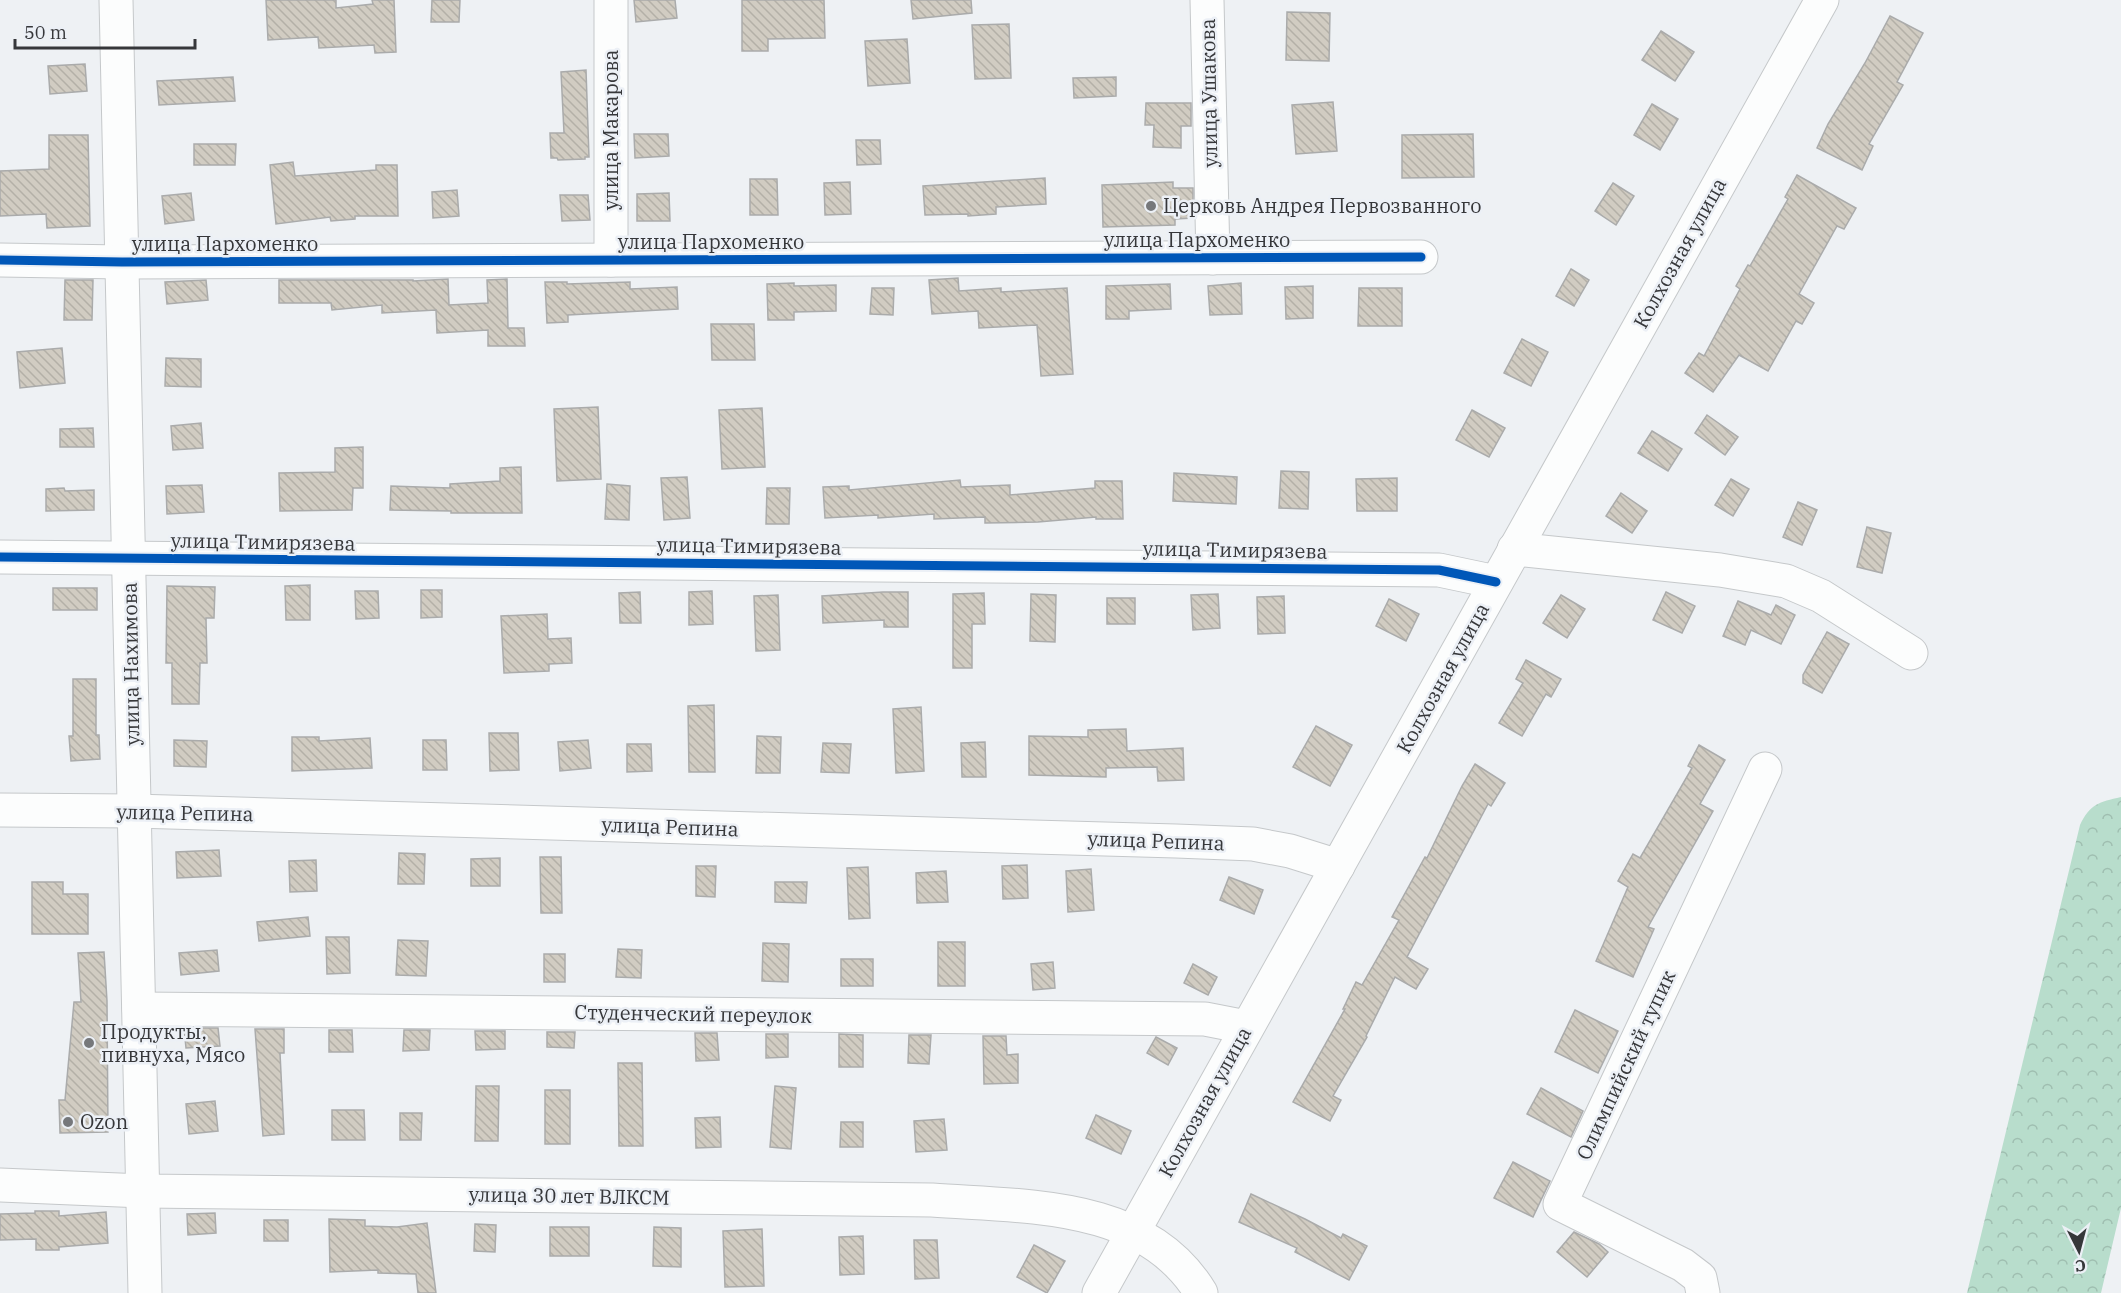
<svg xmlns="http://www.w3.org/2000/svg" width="2121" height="1293" font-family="'IBM Plex Serif',serif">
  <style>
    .forest { fill: url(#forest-crowns) }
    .building { fill: url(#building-back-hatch); stroke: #aaabab; stroke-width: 1.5 }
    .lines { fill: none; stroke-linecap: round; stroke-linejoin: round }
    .minor-casing { stroke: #c5c8ca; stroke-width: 35 }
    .major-casing { stroke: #c5c8ca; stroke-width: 35 }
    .minor { stroke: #fcfdfd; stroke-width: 33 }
    .major { stroke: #fcfdfd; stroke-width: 33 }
    .cycleway-casing { stroke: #ecf0f6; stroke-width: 13 }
    .cycleway { stroke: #0057b8; stroke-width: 9 }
    .poi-dot { fill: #76787b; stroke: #ecf0f6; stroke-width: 2 }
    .labels { text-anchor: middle; stroke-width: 5; stroke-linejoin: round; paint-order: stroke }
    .street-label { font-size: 20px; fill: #36373a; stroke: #ecf0f6 }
    .poi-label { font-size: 20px; fill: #36373a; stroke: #ecf0f6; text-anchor: start }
  </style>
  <defs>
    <pattern id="forest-crowns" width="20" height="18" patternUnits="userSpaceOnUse" patternTransform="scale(1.5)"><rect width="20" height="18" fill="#b8ddcc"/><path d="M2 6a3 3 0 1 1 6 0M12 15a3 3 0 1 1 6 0" fill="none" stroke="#9fbeb0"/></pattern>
    <pattern id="building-back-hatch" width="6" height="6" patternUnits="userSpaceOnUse" patternTransform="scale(1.5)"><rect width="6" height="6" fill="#d1ccc2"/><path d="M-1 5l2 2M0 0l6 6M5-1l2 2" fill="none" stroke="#b4b0a7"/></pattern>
  </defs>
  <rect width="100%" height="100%" fill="#eef1f4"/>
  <path class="forest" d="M2121 797V1208L2101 1293H1967L2080 825C2090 804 2099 802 2121 797Z"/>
  <g class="building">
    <path d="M266 0H336V8L373 4 372 0H394L396 52 375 53 374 45 319 48 318 37 268 40Z"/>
    <path d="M432 0H460L459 22H431Z"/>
    <path d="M634 0H675L677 18 636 22Z"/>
    <path d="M742 0H824L825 38 768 39V51H742Z"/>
    <path d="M911 0H971L972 13 913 19Z"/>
    <path d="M1287 12 1330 13 1329 61 1286 60Z"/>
    <path d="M1890 16 1923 33 1897 82 1903 85 1869 144 1873 146 1862 170 1817 148 1828 124 1865 63Z"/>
    <path d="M1009 24 1011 78 975 79 972 25Z"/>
    <path d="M1661 31 1694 52 1675 81 1642 60Z"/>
    <path d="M907 39 910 83 868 86 865 41Z"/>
    <path d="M85 64 87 91 50 94 48 66Z"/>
    <path d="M586 70 589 157H585V159L558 160 557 158H551L550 133H564L561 72Z"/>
    <path d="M233 77 235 101 159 105 157 81Z"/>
    <path d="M1116 77V96L1074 98 1073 78Z"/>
    <path d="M1333 102 1337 151 1296 154 1292 105Z"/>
    <path d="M1146 103H1191V126H1181V148L1153 147 1154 125H1145Z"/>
    <path d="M1652 104 1678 119 1660 150 1634 135Z"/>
    <path d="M634 134H668L669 156 635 158Z"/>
    <path d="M1473 134 1474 177 1402 178V135Z"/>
    <path d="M49 135H88L90 226 47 228 46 214 0 216V171L49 169Z"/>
    <path d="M856 140H880L881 164 857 165Z"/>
    <path d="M194 144H236L235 165H194Z"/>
    <path d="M293 162 295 176 376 170V165H397L398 216H355V219L331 221 330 217 276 224 270 165Z"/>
    <path d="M1797 175 1856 208 1844 229 1837 226 1799 294 1814 303 1802 324 1796 321 1768 371 1739 355 1713 392 1685 373 1699 353 1704 356 1740 289 1736 286 1748 265 1750 266 1788 199 1785 197Z"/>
    <path d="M1045 178 1046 204 996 207V214L968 216V214L925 215 923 186Z"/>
    <path d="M750 179H777L778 215H750Z"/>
    <path d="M850 182 851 214 825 215 824 183Z"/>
    <path d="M1173 182V188H1193V218L1175 219V225L1103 227 1102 185Z"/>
    <path d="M1613 183 1634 196 1616 225 1595 211Z"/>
    <path d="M457 190 459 216 433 218 432 192Z"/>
    <path d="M191 193 194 220 165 224 162 196Z"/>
    <path d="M669 193 670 221H637V194Z"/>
    <path d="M560 195H588L590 220 562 221Z"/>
    <path d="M1571 269 1589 280 1574 306 1556 296Z"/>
    <path d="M958 278 959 291 1001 288V292L1067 288 1073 374 1041 376 1037 325 979 328 978 311 932 314 929 280Z"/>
    <path d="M448 279 449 305 488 303 487 280 507 279 508 328H524L525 346H488V330L437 333 436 310 382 313V305L332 310 331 303H279V280H413V281Z"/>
    <path d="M65 280H93L92 320H64Z"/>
    <path d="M206 280 208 300 167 304 165 282Z"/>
    <path d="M545 282H567V284L630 282V289L677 287 678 309 568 315V322L547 323Z"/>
    <path d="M794 283V286L836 285V311L794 312V320H768L767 284Z"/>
    <path d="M1241 283 1242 314 1210 315 1208 286Z"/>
    <path d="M1170 284 1171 309 1129 311V319H1106V286Z"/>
    <path d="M1313 286V318L1286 319 1285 287Z"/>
    <path d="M872 288H894L893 315 870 314Z"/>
    <path d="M1359 288H1402V326H1358Z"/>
    <path d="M711 324H754L755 360H712Z"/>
    <path d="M1522 339 1548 352 1531 386 1504 373Z"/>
    <path d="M62 348 65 383 20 388 17 352Z"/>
    <path d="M166 358 201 359V387L165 386Z"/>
    <path d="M598 407 601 479 557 481 554 409Z"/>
    <path d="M762 408 765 467 722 469 719 410Z"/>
    <path d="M1472 410 1505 428 1489 457 1456 440Z"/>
    <path d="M1707 415 1738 437 1725 455 1695 433Z"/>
    <path d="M201 423 203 448 173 450 171 426Z"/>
    <path d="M93 428 94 447H60V429Z"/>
    <path d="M1652 431 1682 449 1668 471 1638 453Z"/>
    <path d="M363 447V488H353L352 510 280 511 279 473 335 472V448Z"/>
    <path d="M521 467 522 513H451V511L390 510 391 486 450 488V484L500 481V468Z"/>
    <path d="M1281 471 1309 472 1308 509 1279 508Z"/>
    <path d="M1174 473 1237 477 1236 504 1173 501Z"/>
    <path d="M687 477 690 518 664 520 661 478Z"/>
    <path d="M1397 478V511H1357L1356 479Z"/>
    <path d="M1731 479 1749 489 1733 516 1715 505Z"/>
    <path d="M960 480 961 487 1010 485V495L1095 488V481H1122L1123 519H1096V517L1038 522 985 523V517L934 519V514L878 518V515L825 518 823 487 849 486V490Z"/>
    <path d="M607 484 630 486 629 520 605 519Z"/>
    <path d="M202 485 204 512 167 514 166 486Z"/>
    <path d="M64 488 65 491 94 490V510L46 511V489Z"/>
    <path d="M767 488H790L789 524H766Z"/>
    <path d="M1621 493 1647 511 1632 533 1606 516Z"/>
    <path d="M1798 502 1817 510 1802 545 1783 537Z"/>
    <path d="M1867 527 1891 533 1882 573 1857 567Z"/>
    <path d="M310 585V620H286L285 586Z"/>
    <path d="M167 586 215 587 214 618H206L207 663H200L199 704H172V663H166Z"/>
    <rect x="53" y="588" width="44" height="22"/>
    <path d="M421 590H442V617L421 618Z"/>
    <path d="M355 591H378L379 618 356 619Z"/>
    <path d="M712 591 713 624 689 625V592Z"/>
    <path d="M640 592 641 623H620L619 593Z"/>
    <path d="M883 592H908V627H884V620L823 623 822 596Z"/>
    <path d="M1666 592 1695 606 1682 633 1653 620Z"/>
    <path d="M984 593 985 624H972V668H953V594Z"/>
    <path d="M1031 594 1056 595 1055 642 1030 641Z"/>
    <path d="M1218 594 1220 628 1193 630 1191 595Z"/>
    <path d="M778 595 780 650 756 651 754 596Z"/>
    <path d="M1561 595 1585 609 1567 638 1543 623Z"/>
    <path d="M1284 596 1285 633 1258 634 1257 597Z"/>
    <rect x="1107" y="598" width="28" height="26"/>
    <path d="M1389 599 1419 614 1406 641 1376 626Z"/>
    <path d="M1738 601 1771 615 1776 605 1795 615 1781 644 1751 630 1745 645 1723 636Z"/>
    <path d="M547 614 548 639 571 638 572 663 549 664V671L504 673 501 616Z"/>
    <path d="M1827 632 1849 644 1822 693 1803 683V675Z"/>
    <path d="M1526 660 1561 679 1551 697 1546 694 1522 736 1499 723 1523 683 1516 679Z"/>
    <path d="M73 679H96V735H99L100 759 71 761 69 736H73Z"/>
    <path d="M714 705 715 772H689L688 706Z"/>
    <path d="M921 707 924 771 896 773 893 709Z"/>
    <path d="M1316 726 1352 745 1330 786 1293 767Z"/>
    <path d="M1126 729 1127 751 1183 748 1184 780 1158 781 1157 767 1106 768V777L1029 775V736L1088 737V730Z"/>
    <path d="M489 733H518L519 770 490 771Z"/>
    <path d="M757 736 781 737 780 773H756Z"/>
    <path d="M292 737H319V741L370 738 372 768 292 771Z"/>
    <path d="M174 740 207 741 206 767 174 766Z"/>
    <path d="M423 740H446L447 770H423Z"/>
    <path d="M588 740 591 768 560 771 558 742Z"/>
    <path d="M985 742 986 777H962L961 743Z"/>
    <path d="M823 743 851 744 849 773 821 772Z"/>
    <path d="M627 744H651L652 771 627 772Z"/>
    <path d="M1699 745 1725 760 1700 804 1713 811 1648 927 1654 929 1633 977 1596 961 1628 887 1618 881 1633 854 1640 858 1692 768 1688 766Z"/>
    <path d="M1475 764 1505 783 1491 806 1488 804 1407 957 1428 969 1416 989 1395 977 1366 1036 1367 1037 1333 1096 1341 1100 1330 1121 1293 1102 1345 1009H1343L1356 982 1362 985 1399 920 1392 917 1425 857 1427 858 1462 786Z"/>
    <path d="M219 850 221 876 177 878 176 852Z"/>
    <path d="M399 853 425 854 424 884H398Z"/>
    <path d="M540 857H561L562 913H541Z"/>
    <path d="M500 858V886H471V859Z"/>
    <path d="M316 860 317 891 290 892 289 861Z"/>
    <path d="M1027 865 1028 898 1003 899 1002 866Z"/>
    <path d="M696 866H716L715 897 696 896Z"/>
    <path d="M868 867 870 918 849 919 847 868Z"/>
    <path d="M1091 869 1094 910 1068 912 1066 871Z"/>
    <path d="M946 871 948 902 917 903 916 873Z"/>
    <path d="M1229 877 1263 890 1254 914 1220 900Z"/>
    <path d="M32 882H63V894H88V934H32Z"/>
    <path d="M775 882H807L806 903 775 902Z"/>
    <path d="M308 917 310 936 259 941 257 922Z"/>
    <path d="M326 937H349L350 973 327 974Z"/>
    <path d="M398 940 428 941 426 976 396 975Z"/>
    <rect x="938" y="942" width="27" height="44"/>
    <path d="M763 943 789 944 788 982 762 981Z"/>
    <path d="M618 949 642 950 641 978 616 977Z"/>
    <path d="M217 950 219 971 181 975 179 953Z"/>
    <path d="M104 952 107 1001 108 1132 60 1133 59 1100H65L74 1002H81L78 953Z"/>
    <rect x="544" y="954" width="21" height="28"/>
    <rect x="841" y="959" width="32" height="27"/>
    <path d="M1053 962 1055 988 1033 990 1031 964Z"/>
    <path d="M1193 964 1217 977 1208 995 1184 983Z"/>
    <path d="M1575 1010 1618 1031 1598 1073 1555 1052Z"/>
    <path d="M184 1028H218L220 1046 186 1048Z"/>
    <path d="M255 1029H284V1053H280L284 1134 263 1136Z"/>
    <path d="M329 1030H352L353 1052H329Z"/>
    <path d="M404 1030H430L429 1050 403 1051Z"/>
    <path d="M475 1031H505V1049L476 1050Z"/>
    <path d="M547 1032H575L574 1048 547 1047Z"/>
    <path d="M695 1033H717L719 1060 696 1061Z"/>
    <path d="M766 1034H788V1057L766 1058Z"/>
    <path d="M839 1034 863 1035V1067H839Z"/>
    <path d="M909 1035H931L929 1064 908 1063Z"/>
    <path d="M983 1036H1006L1007 1055 1018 1054V1083L984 1084Z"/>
    <path d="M1156 1037 1177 1048 1168 1065 1147 1053Z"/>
    <path d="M618 1063H642L643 1146H619Z"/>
    <path d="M476 1086H499L498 1141H475Z"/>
    <path d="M775 1086 796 1088 791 1149 770 1147Z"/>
    <path d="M1541 1088 1583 1111 1571 1137 1527 1114Z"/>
    <rect x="545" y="1090" width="25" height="54"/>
    <path d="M215 1101 218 1131 189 1134 186 1104Z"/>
    <path d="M332 1110H364L365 1140H332Z"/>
    <path d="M400 1113H422L421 1140H400Z"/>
    <path d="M1096 1115 1131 1131 1121 1154 1086 1138Z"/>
    <path d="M720 1117 721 1147 696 1148 695 1118Z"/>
    <path d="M944 1119 947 1150 916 1152 914 1121Z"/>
    <path d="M841 1122H863V1147H840Z"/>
    <path d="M1513 1162 1550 1181 1533 1217 1494 1198Z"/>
    <path d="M1251 1194 1305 1219 1341 1238 1343 1234 1367 1246 1349 1280 1295 1252 1297 1248 1239 1222Z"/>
    <path d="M35 1211H59V1216L106 1212 108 1243 59 1247V1250H36V1239L0 1240V1214L35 1213Z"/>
    <path d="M215 1213 216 1233 188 1235 187 1214Z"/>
    <path d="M329 1219 365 1220V1226L397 1227 427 1223 436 1293H418L416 1274 378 1273V1270L330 1272Z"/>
    <rect x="264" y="1220" width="24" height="21"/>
    <path d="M475 1224 496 1225 495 1252 474 1251Z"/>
    <rect x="550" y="1227" width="39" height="29"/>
    <path d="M654 1227 681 1228V1267L653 1266Z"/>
    <path d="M762 1229 764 1286 725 1287 723 1231Z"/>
    <path d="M1574 1232 1599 1244 1608 1252 1587 1277 1557 1252Z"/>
    <path d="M863 1236 864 1274 840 1275 839 1237Z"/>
    <path d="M914 1240H937L939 1278 915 1279Z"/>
    <path d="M1034 1245 1065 1261 1047 1293 1017 1277Z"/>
  </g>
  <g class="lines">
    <g class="minor-casing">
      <g id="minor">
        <path d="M116 0 145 1293"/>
        <path d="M611 0V260"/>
        <path d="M1207 0 1213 258"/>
        <path d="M0 260 122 262 1421 257"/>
        <path d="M1514 549 1720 570 1786 581 1821 596 1911 653"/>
        <path d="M0 557 1439 570 1496 582"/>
        <path d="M0 810 134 811 1176 841 1253 844 1290 851 1338 866"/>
        <path d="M139 1009 1205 1019 1246 1027"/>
        <path d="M0 1185 143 1191 932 1200C1025 1207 1146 1201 1201 1293"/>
        <path d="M1703 1293 1700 1278 1683 1265 1560 1204 1765 769"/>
      </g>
    </g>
    <g class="major-casing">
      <path id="major" d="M1099 1293 1822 0"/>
    </g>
    <use href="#minor" class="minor"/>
    <use href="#major" class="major"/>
    <g class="cycleway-casing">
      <g id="cycleway">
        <path d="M0 260 122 262 1421 257"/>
        <path d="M0 557 1439 570 1496 582"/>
      </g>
    </g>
    <use href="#cycleway" class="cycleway"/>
  </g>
  <g class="poi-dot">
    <circle cx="1151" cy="206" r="6"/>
    <circle cx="89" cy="1043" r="6"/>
    <circle cx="68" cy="1122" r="6"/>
  </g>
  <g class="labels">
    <g class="street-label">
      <text transform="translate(1209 93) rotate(-91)" y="7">улица Ушакова</text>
      <text transform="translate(611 130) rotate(-90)" y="7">улица Макарова</text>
      <text x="1197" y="247">улица Пархоменко</text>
      <text x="711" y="249">улица Пархоменко</text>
      <text x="225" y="251">улица Пархоменко</text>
      <text transform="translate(1680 253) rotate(-61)" y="7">Колхозная улица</text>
      <text transform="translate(263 542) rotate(1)" y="7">улица Тимирязева</text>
      <text transform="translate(749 546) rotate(1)" y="7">улица Тимирязева</text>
      <text transform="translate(1235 550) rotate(1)" y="7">улица Тимирязева</text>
      <text transform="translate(131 664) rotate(-91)" y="7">улица Нахимова</text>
      <text transform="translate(1443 678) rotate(-61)" y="7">Колхозная улица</text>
      <text transform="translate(185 813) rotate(1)" y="7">улица Репина</text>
      <text transform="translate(670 827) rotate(2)" y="7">улица Репина</text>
      <text transform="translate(1156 841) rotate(2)" y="7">улица Репина</text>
      <text transform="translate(693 1014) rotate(1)" y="7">Студенческий переулок</text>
      <text transform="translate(1626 1065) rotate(-65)" y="7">Олимпийский тупик</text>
      <text transform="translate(1205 1102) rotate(-61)" y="7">Колхозная улица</text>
      <text transform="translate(569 1196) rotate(1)" y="7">улица 30 лет ВЛКСМ</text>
    </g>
    <g class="poi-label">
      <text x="1163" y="213">Церковь Андрея Первозванного</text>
      <text x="101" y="1039">Продукты,<tspan x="101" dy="23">пивнуха, Мясо</tspan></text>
      <text x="80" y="1129">Ozon</text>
    </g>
  </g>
  <g transform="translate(2079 1251) rotate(174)" stroke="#ecf0f6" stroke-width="4.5" paint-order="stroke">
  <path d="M0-4.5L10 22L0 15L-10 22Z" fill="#36373a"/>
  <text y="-9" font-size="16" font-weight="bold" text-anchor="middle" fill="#36373a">С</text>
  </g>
  <path d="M15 39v9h180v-9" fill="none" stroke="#36373a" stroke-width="3"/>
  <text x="24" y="39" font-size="18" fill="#36373a" stroke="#ecf0f6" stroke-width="4.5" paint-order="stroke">50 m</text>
</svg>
